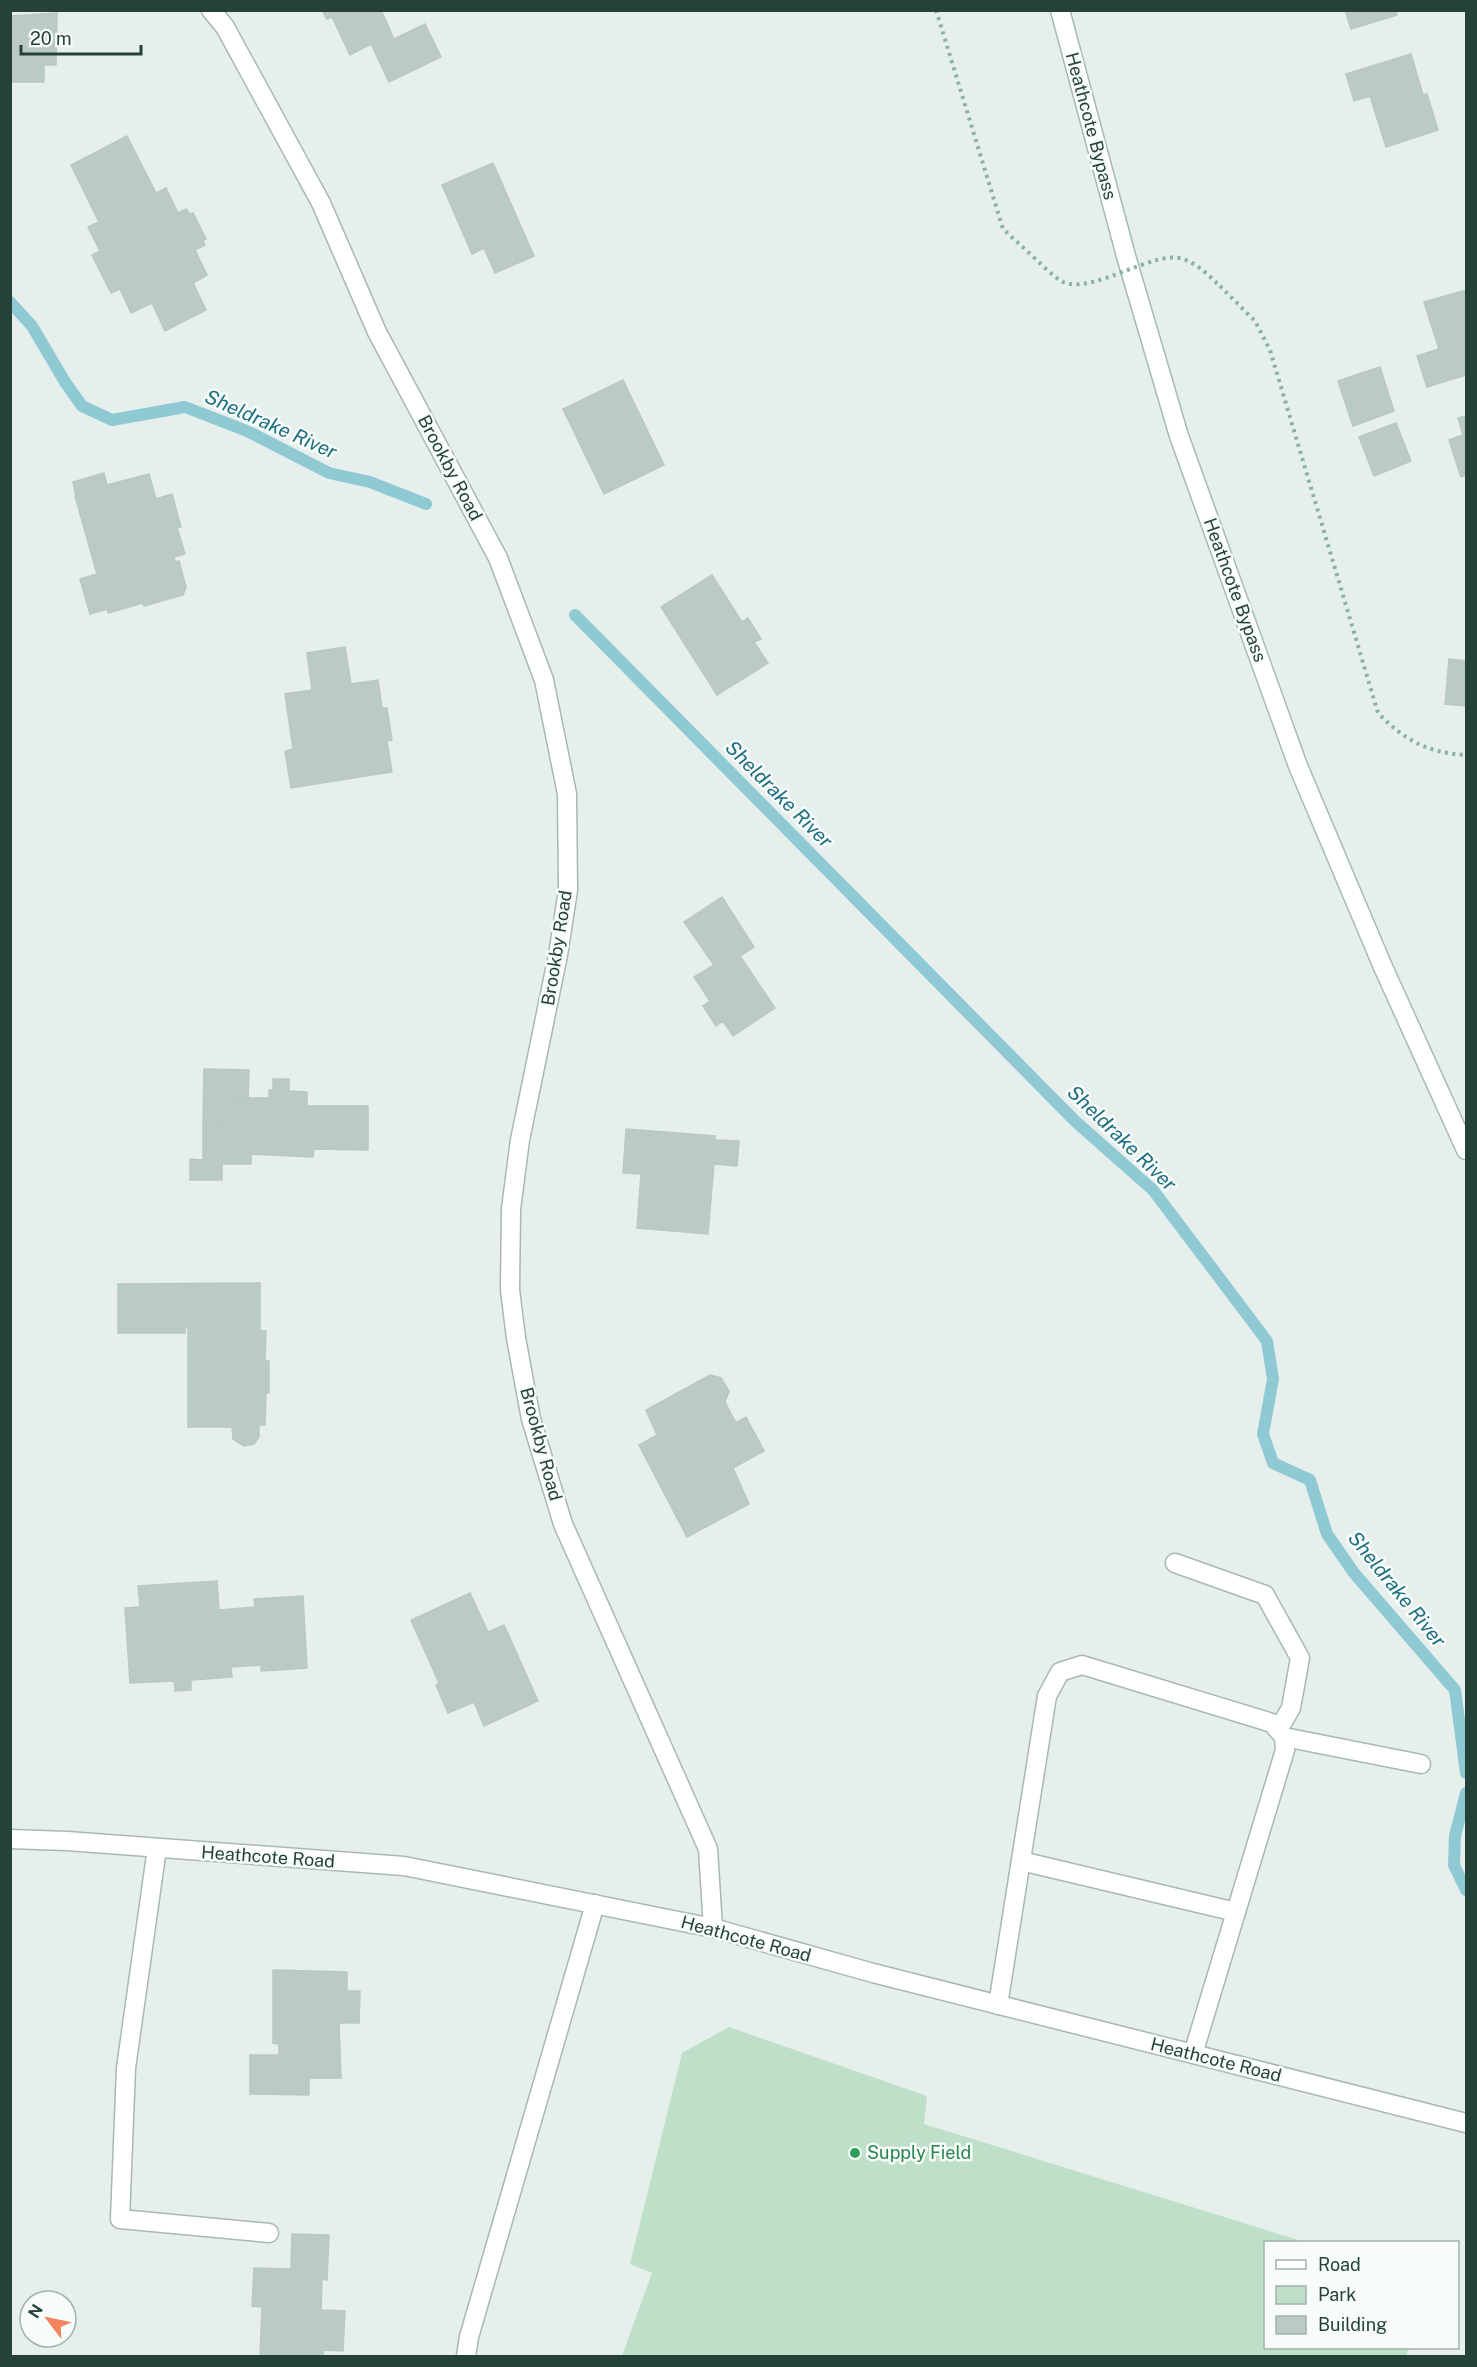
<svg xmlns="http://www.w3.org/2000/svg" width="1477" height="2367" font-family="'Public Sans',sans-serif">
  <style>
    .green { fill: #bfe0c8 }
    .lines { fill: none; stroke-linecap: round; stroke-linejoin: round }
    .stream { stroke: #8ec9d4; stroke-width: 12 }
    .building { fill: #bbcac4; stroke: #b8c9c2; stroke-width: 1.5 }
    .service-casing { stroke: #a8b8b2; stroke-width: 21 }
    .minor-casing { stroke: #a8b8b2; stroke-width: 21 }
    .tertiary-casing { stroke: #a8b8b2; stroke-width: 21 }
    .secondary-casing { stroke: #a4bbb3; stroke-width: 21 }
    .path { stroke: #86b3a5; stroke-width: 4; stroke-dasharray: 3 4.5; stroke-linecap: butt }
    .service { stroke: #fff; stroke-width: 18 }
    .minor { stroke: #fff; stroke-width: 18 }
    .tertiary { stroke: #fff; stroke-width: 18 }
    .secondary { stroke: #fff; stroke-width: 18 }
    .path-bridge { stroke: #86b3a5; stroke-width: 4; stroke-dasharray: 3 4.5; stroke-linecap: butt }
    .leisure-dot { fill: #2e9e5b; stroke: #f7fbf9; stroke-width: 2 }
    .labels { text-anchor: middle; stroke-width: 5; stroke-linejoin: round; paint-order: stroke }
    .street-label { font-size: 18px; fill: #24423a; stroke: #f7fbf9 }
    .leisure-label { font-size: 18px; fill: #27864d; stroke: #f7fbf9; text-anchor: start }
    .water-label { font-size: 20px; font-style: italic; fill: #1c6f80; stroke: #f7fbf9 }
  </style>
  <rect width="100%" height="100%" fill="#e6efeb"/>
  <path class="green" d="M729 2027 927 2096 924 2124 1305 2242H1266V2348H1409L1406 2356H622L652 2273 630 2264 682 2053Z"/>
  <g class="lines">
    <g class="stream">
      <path d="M10 302 32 326 65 382 82 406 112 420 185 407 247 431 329 473 370 482 426 504"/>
      <path d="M575 615 1075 1121 1153 1190 1267 1341 1273 1379 1263 1434 1273 1463 1310 1480 1327 1534 1354 1573 1455 1690 1466 1773"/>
      <path d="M1466 1793 1455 1836 1454 1865 1466 1890"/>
    </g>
  </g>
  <g class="building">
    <path d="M322 10H381L394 39 425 24 441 57 389 82 371 44 350 55 332 17 327 19Z"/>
    <path d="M1345 10H1396L1397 15 1351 29Z"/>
    <path d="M57 13 56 65H44V82H10V16Z"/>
    <path d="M1411 54 1423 95 1427 94 1438 130 1386 147 1370 96 1354 101 1346 74Z"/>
    <path d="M127 136 156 193 166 188 178 213 186 209 190 214 193 213 206 239 203 240 205 245 195 250 207 275 193 283 206 310 165 331 152 303 131 313 120 289 111 293 92 255 100 251 88 227 99 222 71 165Z"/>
    <path d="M493 163 534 256 495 273 484 248 472 254 442 185Z"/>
    <path d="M1466 290V375L1427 387 1417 356 1439 349 1424 302Z"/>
    <path d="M1380 367 1394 411 1353 426 1338 381Z"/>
    <path d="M623 380 664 465 604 494 563 409Z"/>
    <path d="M1466 416V475L1461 477 1449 440 1463 435 1458 418Z"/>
    <path d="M1396 423 1411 461 1374 476 1359 437Z"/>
    <path d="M104 473 107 485 149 474 156 499 172 494 181 527H177L185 554 174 557 175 562 179 561 186 587 183 595 144 606 143 603 108 613 107 609 90 614 80 579 97 574 75 496H76L73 482Z"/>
    <path d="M712 575 742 622 748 618 761 639 754 642 768 663 717 695 661 607Z"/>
    <path d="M345 647 351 684 378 680 382 708H387L392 740 387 741 392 772 291 788 285 751 293 749 285 694 312 690 307 653Z"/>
    <path d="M1449 659 1466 661V706L1445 704Z"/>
    <path d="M722 897 754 947 740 956 775 1008 733 1036 723 1021 716 1026 703 1006 710 1001 694 977 714 965 684 922Z"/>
    <path d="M204 1069 249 1070 248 1098H237V1121L203 1122Z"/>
    <path d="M273 1079H289V1091L307 1092V1106H368V1150L314 1149 313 1157 251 1154V1164H222V1180H190V1159L203 1160V1122L237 1121V1098H269V1090H273Z"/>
    <path d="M626 1129 715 1136V1140L739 1141 737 1166 714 1164 708 1234 637 1228 641 1174 623 1173Z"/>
    <path d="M260 1283V1331H266L265 1361H269V1393H266L265 1425H259V1437L254 1444 244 1446 233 1439 232 1427H188V1328L185 1327V1333H118V1284Z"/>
    <path d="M710 1375 721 1378 729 1391 725 1402 736 1423 746 1417 764 1451 733 1468 749 1504 687 1537 639 1445 657 1435 646 1410Z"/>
    <path d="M217 1581 219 1610 255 1607 254 1599 303 1596 307 1668 261 1671V1665L231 1667 232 1677 191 1680V1690L175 1691 174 1681 130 1683 125 1608 140 1607 138 1586Z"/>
    <path d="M470 1593 488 1632 504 1625 538 1701 484 1726 474 1702 448 1713 436 1685 439 1683 411 1620Z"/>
    <path d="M273 1970 347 1972V1991H360L359 2023H339L341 2078H309V2095L250 2094V2055H279V2044L273 2043Z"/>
    <path d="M292 2234 329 2235 327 2280 322 2279 321 2310 345 2311 343 2351 324 2350 323 2356H260L262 2307 252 2306 254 2268 291 2269Z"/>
  </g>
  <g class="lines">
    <g class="service-casing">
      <g id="service">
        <path d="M1175 1563 1265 1595 1300 1658 1291 1708 1278 1730"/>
        <path d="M1284 1737 1421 1764"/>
        <path d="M157 1848 126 2068 120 2219 269 2233"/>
        <path d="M1021 1861 1236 1912"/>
        <path d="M998 2005 1047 1696 1060 1672 1082 1665 1272 1723 1284 1737 1285 1750 1193 2054"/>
        <path d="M466 2356 469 2337 595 1904"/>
      </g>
    </g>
    <g class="minor-casing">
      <path id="minor" d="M211 10 225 27 321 203 377 332 498 558 544 680 567 794 568 890 558 955 520 1140 511 1209 510 1290 516 1338 531 1419 563 1524 708 1849 713 1928"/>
    </g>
    <g class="tertiary-casing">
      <path id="tertiary" d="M10 1839 67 1841 404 1866 713 1928 873 1973 1466 2123"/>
    </g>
    <g class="secondary-casing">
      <path id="secondary" d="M1060 10 1126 256 1179 436 1298 766 1383 967 1466 1150"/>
    </g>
    <g class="path">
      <path d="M936 10 1003 229 1028 252"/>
      <path d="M1220 286 1255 321 1270 350 1378 713C1404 740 1428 753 1466 755"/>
    </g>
    <use href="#service" class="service"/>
    <use href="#minor" class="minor"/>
    <use href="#tertiary" class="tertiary"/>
    <use href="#secondary" class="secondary"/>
    <path class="path-bridge" d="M1028 252C1037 260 1053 277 1063 282 1093 295 1154 249 1183 259 1198 264 1209 276 1220 286"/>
  </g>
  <circle class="leisure-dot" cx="855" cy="2153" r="6"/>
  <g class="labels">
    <g class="street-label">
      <text transform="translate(1091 126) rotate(75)" y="6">Heathcote Bypass</text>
      <text transform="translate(450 468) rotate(62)" y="6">Brookby Road</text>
      <text transform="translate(1235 590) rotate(70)" y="6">Heathcote Bypass</text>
      <text transform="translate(557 948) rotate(-81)" y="6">Brookby Road</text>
      <text transform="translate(541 1444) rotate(75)" y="6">Brookby Road</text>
      <text transform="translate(268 1857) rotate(4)" y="6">Heathcote Road</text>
      <text transform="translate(746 1939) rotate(15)" y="6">Heathcote Road</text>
      <text transform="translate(1216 2060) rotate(14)" y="6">Heathcote Road</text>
    </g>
    <g class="leisure-label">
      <text x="867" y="2159">Supply Field</text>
    </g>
    <g class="water-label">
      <text transform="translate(271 424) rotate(24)" y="7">Sheldrake River</text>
      <text transform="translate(779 794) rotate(45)" y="7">Sheldrake River</text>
      <text transform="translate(1122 1138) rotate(44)" y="7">Sheldrake River</text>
      <text transform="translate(1397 1589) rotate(51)" y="7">Sheldrake River</text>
    </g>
  </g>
  <rect width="1477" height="2367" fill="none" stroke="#24423a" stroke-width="24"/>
  <rect x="1264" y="2241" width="195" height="108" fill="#f7fbf9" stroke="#a3b1ad" stroke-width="1.5"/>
  <rect x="1276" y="2260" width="30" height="9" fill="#ffffff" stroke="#a3b1ad" stroke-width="1.5"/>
  <text x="1318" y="2271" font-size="18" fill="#24423a">Road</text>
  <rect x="1276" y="2286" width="30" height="18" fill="#bfe0c8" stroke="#a3b1ad" stroke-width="1.5"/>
  <text x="1318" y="2301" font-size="18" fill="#24423a">Park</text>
  <rect x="1276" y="2316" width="30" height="18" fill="#bbcac4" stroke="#a3b1ad" stroke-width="1.5"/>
  <text x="1318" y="2331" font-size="18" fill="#24423a">Building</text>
  <g transform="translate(48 2319) rotate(302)"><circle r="28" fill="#f7fbf9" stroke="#a3b1ad" stroke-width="1.5"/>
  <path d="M0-4.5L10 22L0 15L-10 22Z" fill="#f4845f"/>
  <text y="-9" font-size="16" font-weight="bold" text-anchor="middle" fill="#24423a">N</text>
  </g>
  <path d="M21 45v9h120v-9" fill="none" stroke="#24423a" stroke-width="3"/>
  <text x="30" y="45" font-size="18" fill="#24423a" stroke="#f7fbf9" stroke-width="4.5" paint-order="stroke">20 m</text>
</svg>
